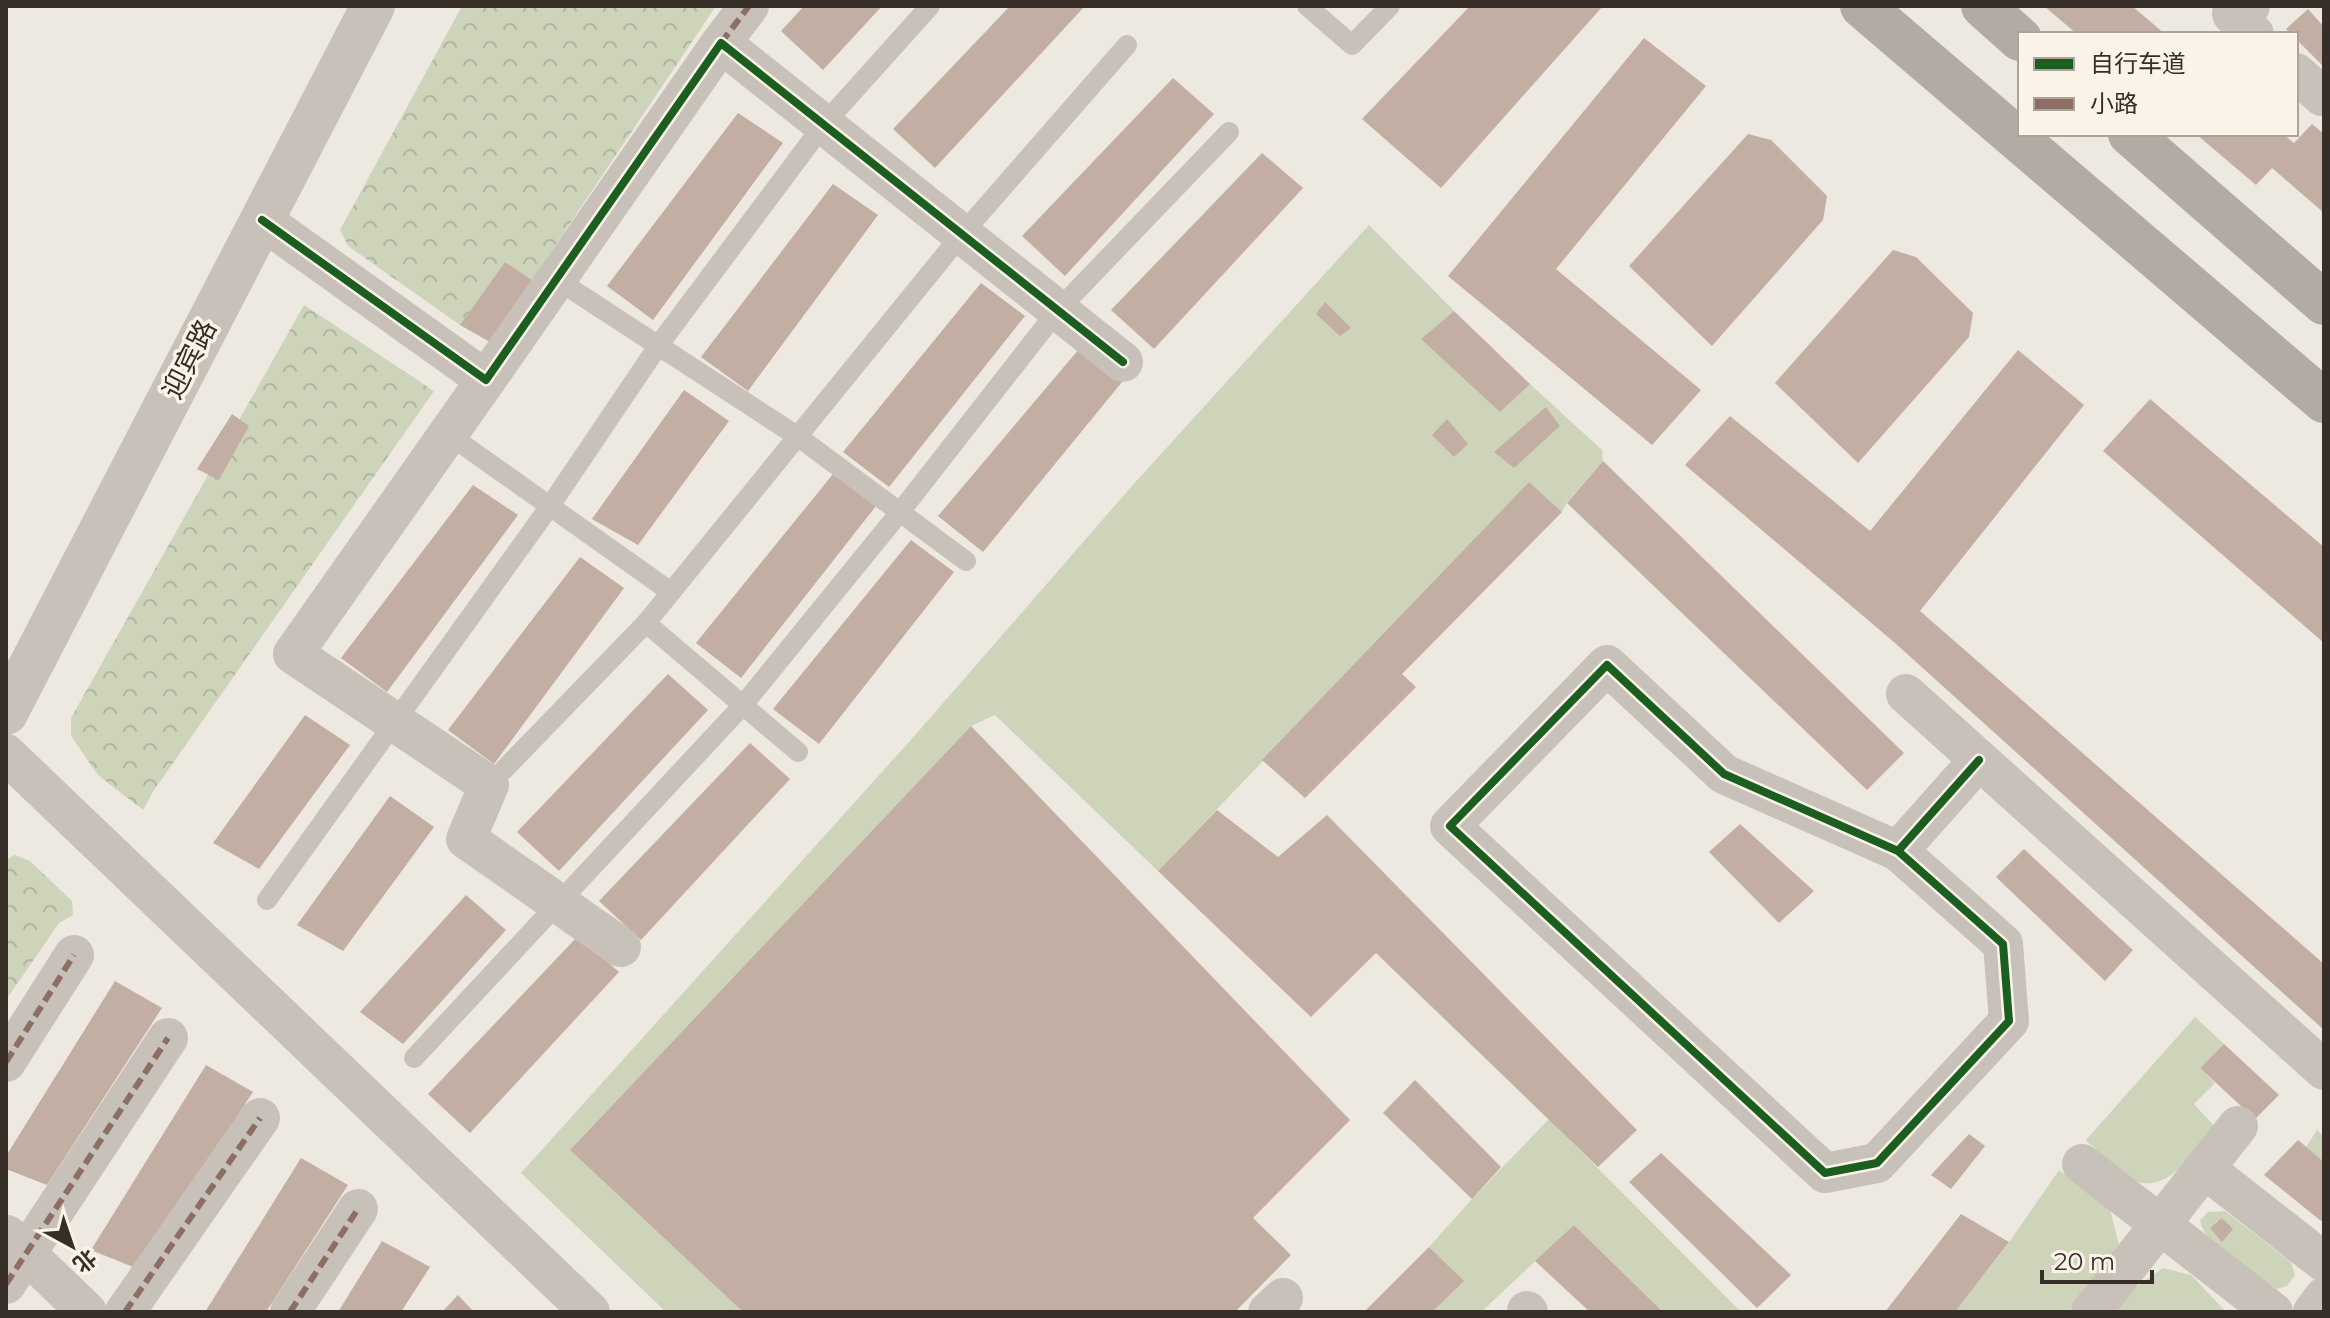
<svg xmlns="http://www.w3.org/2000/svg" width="2330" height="1318" font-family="Montserrat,'Noto Sans SC',sans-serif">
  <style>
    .grass { fill: #cdd4ba }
    .forest { fill: url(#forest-crowns) }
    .building { fill: #c2aea2 }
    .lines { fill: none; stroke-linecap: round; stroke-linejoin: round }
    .service { stroke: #c7c1ba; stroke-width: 20 }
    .minor { stroke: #c7c1ba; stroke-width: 40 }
    .tertiary { stroke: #c7c1ba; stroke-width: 44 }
    .trunk { stroke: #b1aba4; stroke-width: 44 }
    .quiet { stroke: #8d6e63; stroke-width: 6; stroke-dasharray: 12 6; stroke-linecap: butt }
    .cycleway-casing { stroke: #faf3e8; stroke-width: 13 }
    .cycleway { stroke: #1b5e20; stroke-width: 8 }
    .labels { text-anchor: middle; stroke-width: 7; stroke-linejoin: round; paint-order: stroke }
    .street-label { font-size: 28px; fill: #382e28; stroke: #faf3e8 }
  </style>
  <defs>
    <pattern id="forest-crowns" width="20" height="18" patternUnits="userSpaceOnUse" patternTransform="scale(2)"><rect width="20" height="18" fill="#cdd4ba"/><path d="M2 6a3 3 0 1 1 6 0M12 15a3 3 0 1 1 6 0" fill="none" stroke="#b1b6a0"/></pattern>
  </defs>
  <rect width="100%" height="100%" fill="#ede9e1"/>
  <g class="grass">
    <path d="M1369 225 1454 311 1422 339 1530 384 1602 450 1603 461 1567 502 1562 512 1529 482 1158 871 995 715 971 726 570 1150 743 1312H666L521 1173 917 733 1131 487Z"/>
    <path d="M2195 1017 2224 1044 2200 1068 2215 1083 2194 1104 2214 1126C2196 1149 2170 1194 2135 1181 2125 1178 2096 1149 2086 1140Z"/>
    <path d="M1549 1119 1741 1312H1663L1574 1225 1481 1312H1432L1463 1281 1429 1247 1472 1199Z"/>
    <path d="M2317 1130 2324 1137V1162L2306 1147Z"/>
    <path d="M2059 1170 2110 1209 2119 1245 2068 1312H1955L2008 1244Z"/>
    <path d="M2225 1211 2291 1262 2295 1275 2287 1286 2276 1289C2252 1272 2206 1250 2200 1220L2208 1212Z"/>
    <path d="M2163 1268 2191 1275 2226 1312H2116L2132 1290Z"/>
  </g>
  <g class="forest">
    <path d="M462 6H716L532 280 505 262 460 325 348 246 340 230Z"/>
    <path d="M304 305 434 391 154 790 143 810 98 775 71 736V718Z"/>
    <path d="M15 855 30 861 72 901 73 915 59 923 6 1000V860Z"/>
  </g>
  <g class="building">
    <path d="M804 6H882L823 70 781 31Z"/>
    <path d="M1010 6H1085L935 168 893 129Z"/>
    <path d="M1470 6H1603L1441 188 1362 119Z"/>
    <path d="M2044 6H2132L2165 34H2077Z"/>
    <path d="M2308 9 2324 27V67L2296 39V34H2291L2286 29Z"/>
    <path d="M1644 38 1706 86 1556 269 1701 390 1652 445 1448 276Z"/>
    <path d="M1173 78 1214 114 1065 276 1022 236Z"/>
    <path d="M738 113 783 143 653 320 607 286Z"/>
    <path d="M2312 124 2324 134V213L2272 168 2256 185 2196 134H2283L2294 143Z"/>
    <path d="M1748 134 1771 140 1827 196 1823 220 1712 346 1629 266Z"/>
    <path d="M1262 153 1303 188 1154 349 1111 310Z"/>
    <path d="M833 184 878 215 748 391 701 357Z"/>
    <path d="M1893 250 1916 257 1973 313 1969 337 1858 463 1775 383Z"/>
    <path d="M505 262 532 280 490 342 460 325Z"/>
    <path d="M981 283 1025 316 889 487 843 452Z"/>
    <path d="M1325 302 1351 328 1340 336 1316 314Z"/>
    <path d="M1454 311 1530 384 1500 412 1421 339Z"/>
    <path d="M1079 349 1122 382 983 552 938 516Z"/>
    <path d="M2018 350 2084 405 1920 611 2324 964V1030L1895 643 1685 465 1730 416 1870 531Z"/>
    <path d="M684 390 729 421 638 545 592 519Z"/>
    <path d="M2150 399 2324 547V643L2103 451Z"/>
    <path d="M1546 407 1560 426 1514 468 1494 452Z"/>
    <path d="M232 414 249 426 219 480 197 469Z"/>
    <path d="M1447 419 1468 444 1454 457 1432 435Z"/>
    <path d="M1603 461 1904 753 1867 790 1567 503Z"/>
    <path d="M833 474 876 506 741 678 696 643Z"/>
    <path d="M1529 482 1562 512 1402 674 1416 687 1305 798 1262 760Z"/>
    <path d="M473 485 518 515 387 692 341 658Z"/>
    <path d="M911 540 954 572 819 744 773 709Z"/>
    <path d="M580 557 624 588 494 764 448 730Z"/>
    <path d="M668 674 708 710 559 871 517 832Z"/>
    <path d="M305 715 350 745 259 869 213 843Z"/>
    <path d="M971 726 1350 1120 1253 1218 1291 1255 1235 1312H743L570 1150Z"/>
    <path d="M750 743 790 779 641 940 599 901Z"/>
    <path d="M390 796 434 827 343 951 297 925Z"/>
    <path d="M1217 810 1278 857 1327 815 1637 1130 1598 1167 1376 953 1311 1017 1158 871Z"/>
    <path d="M1740 824 1814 891 1779 923 1709 852Z"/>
    <path d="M2024 849 2133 950 2105 981 1996 877Z"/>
    <path d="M466 895 506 930 403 1044 360 1012Z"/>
    <path d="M578 936 619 972 470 1133 428 1094Z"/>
    <path d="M115 981 162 1008 47 1185 6 1169V1156Z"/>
    <path d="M2224 1044 2279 1095 2255 1119 2200 1068Z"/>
    <path d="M206 1065 253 1092 138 1269 91 1250Z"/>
    <path d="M1415 1080 1501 1167 1472 1199 1383 1113Z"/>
    <path d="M1969 1134 1985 1146 1951 1189 1931 1175Z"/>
    <path d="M2298 1140 2324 1162V1218L2321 1221 2264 1175Z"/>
    <path d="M1661 1153 1791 1275 1757 1308 1629 1182Z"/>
    <path d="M301 1158 348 1185 266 1312H205Z"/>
    <path d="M1961 1214 2009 1242 1955 1312H1885Z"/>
    <path d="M2222 1218 2233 1229 2222 1242 2210 1228Z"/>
    <path d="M1574 1225 1663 1312H1590L1535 1261Z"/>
    <path d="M382 1241 430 1267 401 1312H338Z"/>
    <path d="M1429 1247 1464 1281 1432 1312H1364Z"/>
    <path d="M458 1295 474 1312H442Z"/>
  </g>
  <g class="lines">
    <g class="service">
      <path d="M1307 6 1352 45 1390 6"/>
      <path d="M556 279 797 436 966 561"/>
      <path d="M448 434 671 592"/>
      <path d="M646 623 798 752"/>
      <path d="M489 785 646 623 962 234 1127 45"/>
      <path d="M267 900 550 506 658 346 824 124 930 6"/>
      <path d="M414 1058 743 705 900 512 1058 310 1229 132"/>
    </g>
    <g class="minor">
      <path d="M2250 6 2232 14 2254 34"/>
      <path d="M721 43 749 6"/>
      <path d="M2296 73 2322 96"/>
      <path d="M262 220 486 380 721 43 1123 362"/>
      <path d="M486 380 293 654 489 785 466 839 621 947"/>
      <path d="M1906 694 2324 1070"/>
      <path d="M6 754 590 1312"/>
      <path d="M1898 851 1724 774 1607 665 1450 826 1825 1173 1877 1163 2009 1021 2003 944 1898 851 1979 760"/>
      <path d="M6 1062 74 955"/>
      <path d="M2082 1164 2273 1312"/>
      <path d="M2204 1168 2324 1262"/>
      <path d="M7 1235 87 1312"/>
      <path d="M6 1284 168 1038"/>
      <path d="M1527 1311 1528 1312"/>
      <path d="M125 1312 260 1118"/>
      <path d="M290 1312 358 1209"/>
      <path d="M1268 1312 1283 1298"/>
      <path d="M2091 1312 2238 1126"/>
      <path d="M2313 1312 2324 1297"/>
    </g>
    <path class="tertiary" d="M6 713 373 6"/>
    <g class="trunk">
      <path d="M1862 6 2324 401"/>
      <path d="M1983 6 2020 39"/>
      <path d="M2130 134 2324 303"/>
    </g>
    <g class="quiet">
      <path d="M721 43 749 6"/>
      <path d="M6 1062 74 955"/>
      <path d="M6 1284 168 1038"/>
      <path d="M125 1312 260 1118"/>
      <path d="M290 1312 358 1209"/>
    </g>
    <g class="cycleway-casing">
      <g id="cycleway">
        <path d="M262 220 486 380 721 43 1123 362"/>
        <path d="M1898 851 1724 774 1607 665 1450 826 1825 1173 1877 1163 2009 1021 2003 944 1898 851 1979 760"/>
      </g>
    </g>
    <use href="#cycleway" class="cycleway"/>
  </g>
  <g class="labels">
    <g class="street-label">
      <text transform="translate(189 359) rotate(-63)" y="10">迎宾路</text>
    </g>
  </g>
  <rect width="2330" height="1318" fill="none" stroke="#382e28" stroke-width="16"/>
  <rect x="2018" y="32" width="280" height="104" fill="#faf3e8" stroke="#aca49b" stroke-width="2"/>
  <rect x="2034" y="58" width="40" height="12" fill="#1b5e20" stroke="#aca49b" stroke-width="2"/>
  <text x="2090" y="72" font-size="24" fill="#382e28">自行车道</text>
  <rect x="2034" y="98" width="40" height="12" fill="#8d6e63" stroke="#aca49b" stroke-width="2"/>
  <text x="2090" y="112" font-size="24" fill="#382e28">小路</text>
  <g transform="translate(72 1246) rotate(140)" stroke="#faf3e8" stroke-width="6" paint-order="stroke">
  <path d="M0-6L14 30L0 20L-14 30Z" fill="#382e28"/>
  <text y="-12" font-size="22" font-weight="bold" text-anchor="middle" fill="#382e28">北</text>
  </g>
  <path d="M2042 1270v12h110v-12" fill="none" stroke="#382e28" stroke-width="4"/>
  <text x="2054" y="1270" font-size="24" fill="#382e28" stroke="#faf3e8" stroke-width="6" paint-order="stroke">20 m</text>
</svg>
